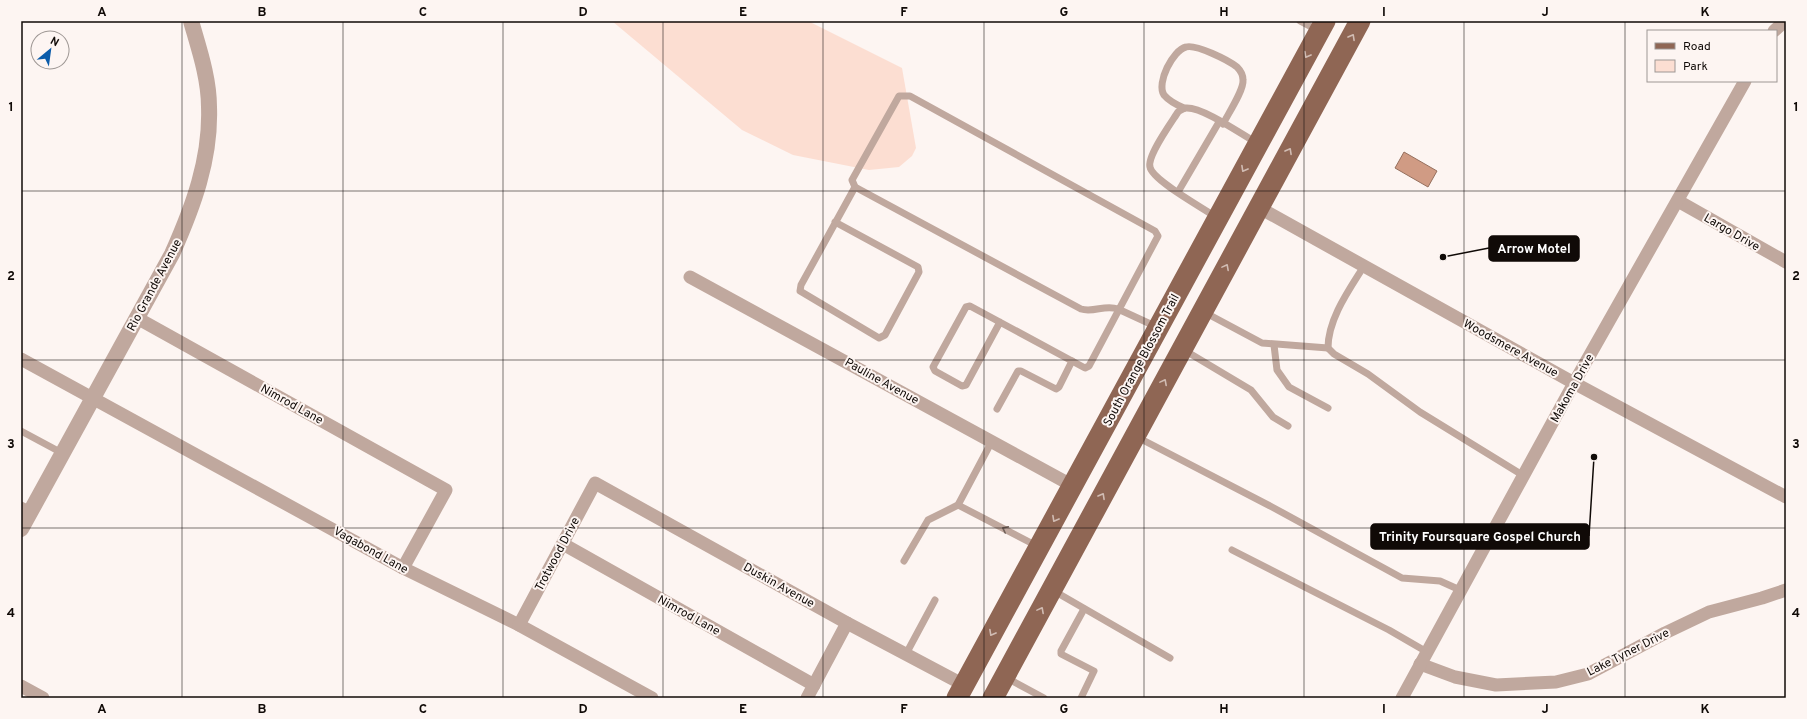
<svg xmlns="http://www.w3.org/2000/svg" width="1807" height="719" font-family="Overpass,sans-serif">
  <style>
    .green { fill: #fcded2 }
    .water { fill: #d09b84; stroke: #96705e }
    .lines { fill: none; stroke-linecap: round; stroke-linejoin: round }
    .service { stroke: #c0a89e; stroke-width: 7 }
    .minor { stroke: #c0a89e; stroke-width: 13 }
    .tertiary { stroke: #c0a89e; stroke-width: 16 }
    .primary { stroke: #8f6654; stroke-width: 21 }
    .oneway { stroke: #d1bcb3 }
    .oneway2 { stroke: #71615a }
    .grid { fill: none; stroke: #100a07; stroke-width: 1; stroke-opacity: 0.55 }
    .labels { text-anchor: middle; stroke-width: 4; stroke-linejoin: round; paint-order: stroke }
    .street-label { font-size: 12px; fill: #100a07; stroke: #fdf5f2 }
    .leader { fill: none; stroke: #100a07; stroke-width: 1.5 }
    .callout-dot { fill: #100a07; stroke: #fdf5f2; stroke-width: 1.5 }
    .callout { fill: #100a07; stroke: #100a07; stroke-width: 1.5 }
    .callout-label { font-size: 13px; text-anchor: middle; font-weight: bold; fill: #fff }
    .neatline { fill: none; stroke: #100a07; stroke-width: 1.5 }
    .grid-label { font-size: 13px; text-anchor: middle; font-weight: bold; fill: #100a07 }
  </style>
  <rect width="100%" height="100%" fill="#fdf5f2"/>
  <path class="green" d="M612 21H808L902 68 916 148 912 156 899 167 869 170 793 155 742 130Z"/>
  <path class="water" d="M1404 152 1437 171 1428 187 1395 168Z"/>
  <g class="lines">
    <g class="service">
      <path d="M1300 21 1317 30"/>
      <path d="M1184 108C1177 105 1169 101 1164 95 1156 83 1173 50 1186 47 1196 44 1228 60 1237 67 1240 70 1243 75 1243 80 1244 90 1228 114 1223 124"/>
      <path d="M1178 192 1219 122"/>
      <path d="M1216 217C1203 208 1152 180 1150 167 1147 156 1171 123 1178 112 1180 110 1183 109 1186 108 1203 107 1241 134 1257 143"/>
      <path d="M835 222 918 267 919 272 885 335 879 338 800 291 801 285 855 187"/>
      <path d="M1364 266C1349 290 1328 319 1328 348L1334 354 1368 374 1420 412 1524 476"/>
      <path d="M1204 312 1262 343 1328 348"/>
      <path d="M1000 322 966 385 962 386 935 371 933 367 966 307 970 306 1085 368 1089 366 1158 236 1155 231 910 96H899L852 180 855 187 1081 309C1094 313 1105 304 1118 309L1157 327"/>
      <path d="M1274 345 1277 370 1289 387 1328 408"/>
      <path d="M1184 350 1251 390 1273 417 1288 426"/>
      <path d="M997 409 1018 371H1021L1056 389 1059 387 1072 361"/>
      <path d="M21 431 62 453"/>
      <path d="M1137 437 1272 507 1402 578 1440 581 1460 590"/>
      <path d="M21 505 31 510"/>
      <path d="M958 505 1037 546"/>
      <path d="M1232 550 1389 630 1427 652"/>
      <path d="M904 561 928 520 958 505 992 441"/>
      <path d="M1054 591 1170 658"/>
      <path d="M906 654 935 600"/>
      <path d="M1005 677 1044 698"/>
      <path d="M1081 698 1094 671 1061 654V651L1084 609"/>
    </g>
    <g class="minor">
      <path d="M1774 31 1785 21"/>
      <path d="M1678 201 1786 262"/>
      <path d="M1258 207 1574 383 1786 497"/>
      <path d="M690 277 1073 486"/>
      <path d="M137 318 446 490 403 568"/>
      <path d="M21 359 403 568 519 625 652 698"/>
      <path d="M563 544 814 685"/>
      <path d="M519 625 595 483 847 623 964 685"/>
      <path d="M1420 664 1455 677 1496 685 1556 682 1588 674 1665 633 1709 612 1762 598 1786 590"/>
      <path d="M21 686 43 698"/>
      <path d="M807 698 847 623"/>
      <path d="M1402 698 1574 383 1745 81"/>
    </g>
    <path class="tertiary" d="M21 529 172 254C193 207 211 159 209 107 209 78 199 49 191 21"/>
    <g class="primary">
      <path d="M957 698 1325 21"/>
      <path d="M993 698 1360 21"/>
    </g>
  </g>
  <defs><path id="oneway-chevron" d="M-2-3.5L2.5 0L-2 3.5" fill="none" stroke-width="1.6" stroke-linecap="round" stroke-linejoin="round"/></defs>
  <g class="oneway">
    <use href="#oneway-chevron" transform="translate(1352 37) rotate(-61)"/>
    <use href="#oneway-chevron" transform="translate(1307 55) rotate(119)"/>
    <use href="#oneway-chevron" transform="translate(1289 151) rotate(-61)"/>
    <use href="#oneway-chevron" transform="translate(1244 169) rotate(119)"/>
    <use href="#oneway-chevron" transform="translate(1226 267) rotate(-62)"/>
    <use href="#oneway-chevron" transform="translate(1164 382) rotate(-62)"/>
    <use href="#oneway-chevron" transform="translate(1102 496) rotate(-61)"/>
    <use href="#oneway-chevron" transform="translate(1055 519) rotate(119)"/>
    <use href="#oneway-chevron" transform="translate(1041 610) rotate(-62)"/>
    <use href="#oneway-chevron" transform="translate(992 633) rotate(119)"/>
  </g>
  <use class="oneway2" href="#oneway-chevron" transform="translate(1005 529) rotate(-153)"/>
  <path class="grid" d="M182 21V698M343 21V698M503 21V698M663 21V698M823 21V698M984 21V698M1144 21V698M1304 21V698M1464 21V698M1625 21V698M21 191H1786M21 360H1786M21 528H1786"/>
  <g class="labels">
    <g class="street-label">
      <text transform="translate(1732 232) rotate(30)" y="4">Largo Drive</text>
      <text transform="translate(154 285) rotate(-62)" y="4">Rio Grande Avenue</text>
      <text transform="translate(1511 348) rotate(29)" y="4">Woodsmere Avenue</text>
      <text transform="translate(1141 360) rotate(-62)" y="4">South Orange Blossom Trail</text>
      <text transform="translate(882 381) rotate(29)" y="4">Pauline Avenue</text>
      <text transform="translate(1572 388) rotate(-61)" y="4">Makoma Drive</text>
      <text transform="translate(292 404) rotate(29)" y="4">Nimrod Lane</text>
      <text transform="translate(371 550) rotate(29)" y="4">Vagabond Lane</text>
      <text transform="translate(557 554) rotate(-62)" y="4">Trotwood Drive</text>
      <text transform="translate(779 585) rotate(29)" y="4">Duskin Avenue</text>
      <text transform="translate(689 615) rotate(29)" y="4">Nimrod Lane</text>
      <text transform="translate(1628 652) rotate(-27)" y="4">Lake Tyner Drive</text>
    </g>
  </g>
  <path class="leader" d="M1443 257L1489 248M1594 457L1589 536"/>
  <g class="callout-dot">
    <circle cx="1443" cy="257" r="4"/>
    <circle cx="1594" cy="457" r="4"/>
  </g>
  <g class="callout">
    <rect x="1489" y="236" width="90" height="25" rx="4"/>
    <rect x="1371" y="524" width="218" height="25" rx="4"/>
  </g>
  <g class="callout-label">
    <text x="1534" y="253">Arrow Motel</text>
    <text x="1480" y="541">Trinity Foursquare Gospel Church</text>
  </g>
  <rect width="1807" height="719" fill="none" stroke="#fdf5f2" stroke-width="44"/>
  <rect x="1647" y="30" width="130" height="52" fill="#fdf5f2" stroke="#9e9794"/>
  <rect x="1655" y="43" width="20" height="6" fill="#8f6654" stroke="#9e9794"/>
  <text x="1683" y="50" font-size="12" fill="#100a07">Road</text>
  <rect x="1655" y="60" width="20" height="12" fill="#fcded2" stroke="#9e9794"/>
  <text x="1683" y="70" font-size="12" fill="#100a07">Park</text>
  <g transform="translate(50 50) rotate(29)"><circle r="19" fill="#fdf5f2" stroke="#9e9794"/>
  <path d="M0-3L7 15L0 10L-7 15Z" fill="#0b5caa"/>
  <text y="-6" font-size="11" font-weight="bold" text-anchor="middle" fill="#100a07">N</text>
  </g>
  <rect x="22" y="22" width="1763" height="675" class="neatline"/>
  <g class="grid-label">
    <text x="102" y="16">A</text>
    <text x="262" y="16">B</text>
    <text x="423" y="16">C</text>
    <text x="583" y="16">D</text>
    <text x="743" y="16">E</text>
    <text x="904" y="16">F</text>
    <text x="1064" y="16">G</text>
    <text x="1224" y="16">H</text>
    <text x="1384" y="16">I</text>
    <text x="1545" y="16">J</text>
    <text x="1705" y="16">K</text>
    <text x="11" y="111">1</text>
    <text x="1796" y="111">1</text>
    <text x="11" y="280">2</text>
    <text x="1796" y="280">2</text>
    <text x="11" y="448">3</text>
    <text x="1796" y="448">3</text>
    <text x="11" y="617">4</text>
    <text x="1796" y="617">4</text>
    <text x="102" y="713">A</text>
    <text x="262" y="713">B</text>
    <text x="423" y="713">C</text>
    <text x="583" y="713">D</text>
    <text x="743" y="713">E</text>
    <text x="904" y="713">F</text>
    <text x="1064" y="713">G</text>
    <text x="1224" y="713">H</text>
    <text x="1384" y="713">I</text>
    <text x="1545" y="713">J</text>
    <text x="1705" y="713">K</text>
  </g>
</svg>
